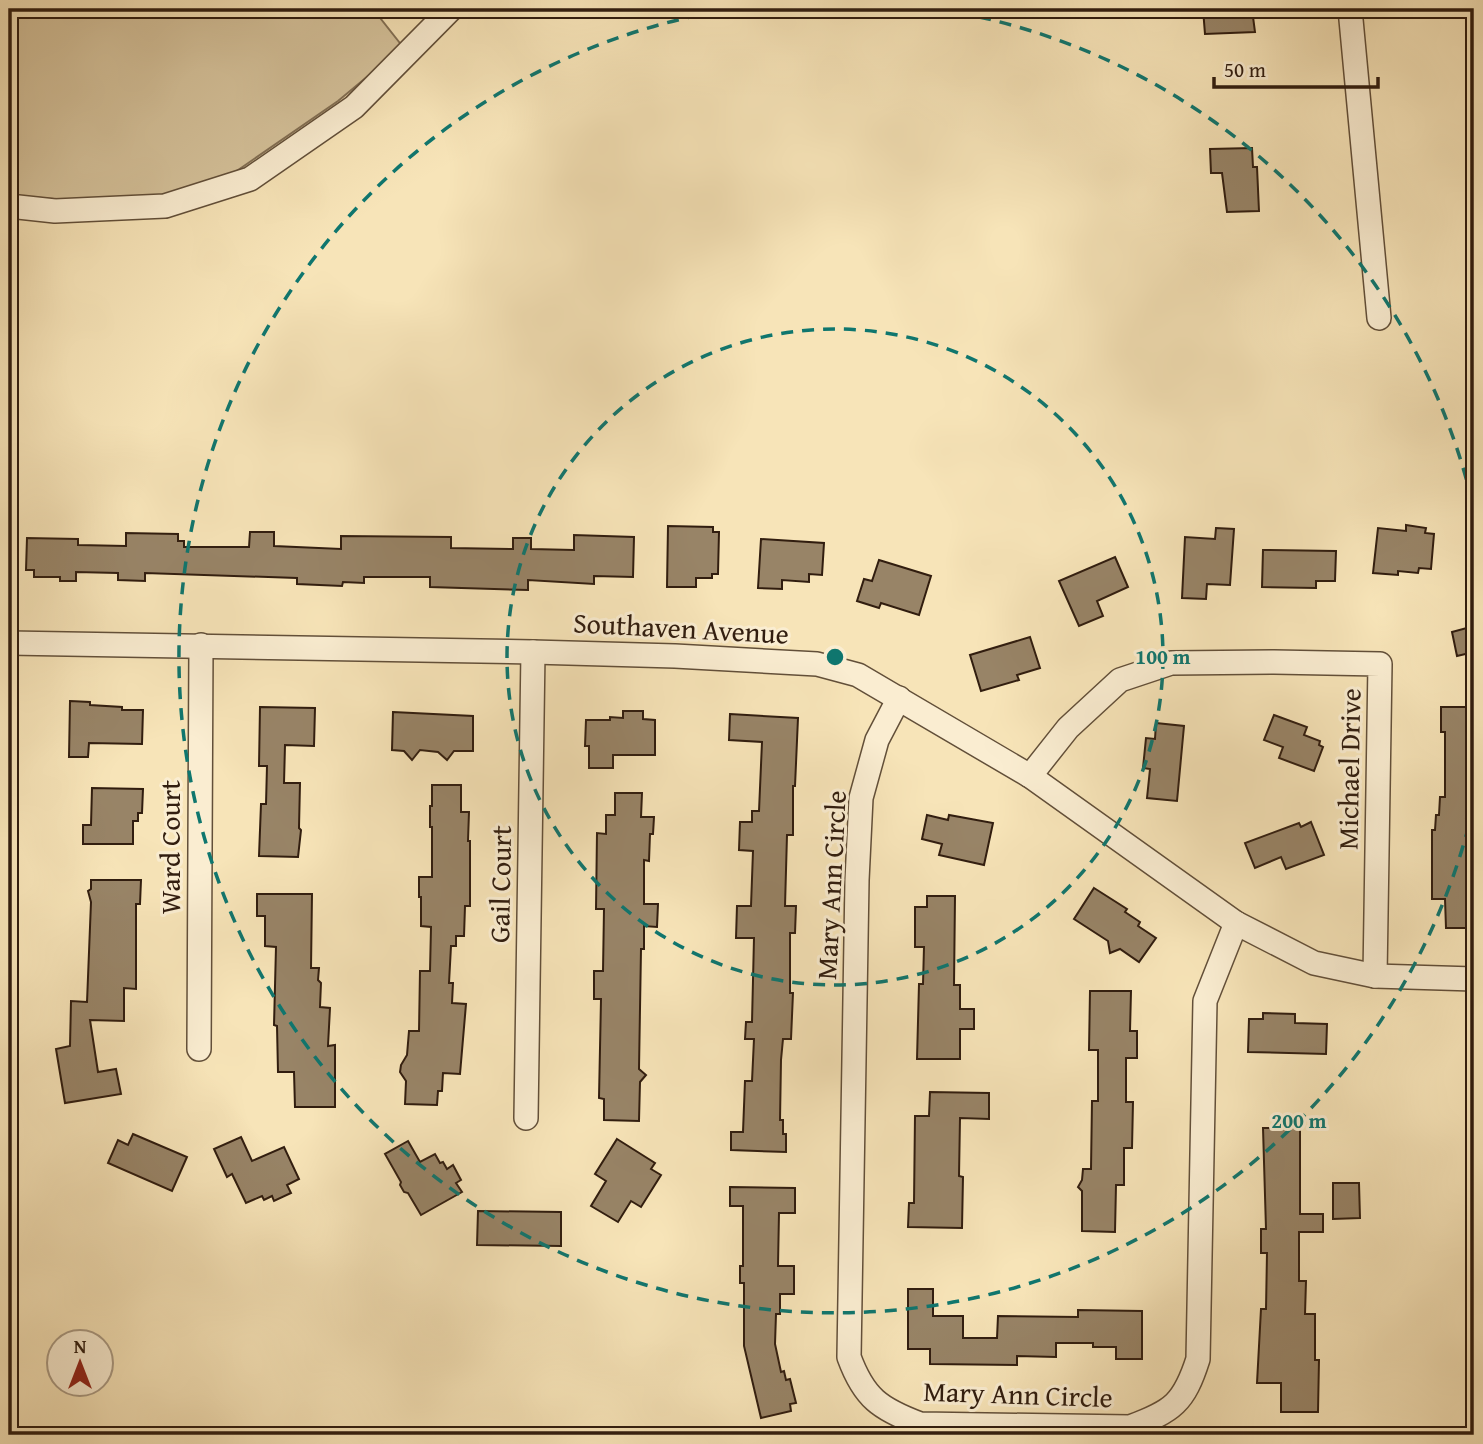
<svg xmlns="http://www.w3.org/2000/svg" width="1483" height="1444" font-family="'Gentium Book Plus',serif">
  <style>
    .green { fill: #d5c29b; stroke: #837055; stroke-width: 2 }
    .building { fill: #988467; stroke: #311d0f; stroke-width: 2 }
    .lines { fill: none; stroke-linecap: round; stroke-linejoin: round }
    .minor-casing { stroke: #624f39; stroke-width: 26 }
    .minor { stroke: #faedd1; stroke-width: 23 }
    .ring { fill: none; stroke: #0f766e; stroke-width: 3.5; stroke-dasharray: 12 9 }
    .labels { text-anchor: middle; stroke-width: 6; stroke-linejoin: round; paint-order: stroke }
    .street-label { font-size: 28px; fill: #311d0f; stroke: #faedd1 }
    .centre { fill: #0f766e; stroke: #faedd1; stroke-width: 3.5 }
    .ring-label { font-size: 21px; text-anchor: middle; font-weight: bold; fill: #0f766e; stroke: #faedd1; stroke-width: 6; stroke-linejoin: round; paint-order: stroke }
  </style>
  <rect width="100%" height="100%" fill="#f7e4b8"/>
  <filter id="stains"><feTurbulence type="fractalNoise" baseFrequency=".00286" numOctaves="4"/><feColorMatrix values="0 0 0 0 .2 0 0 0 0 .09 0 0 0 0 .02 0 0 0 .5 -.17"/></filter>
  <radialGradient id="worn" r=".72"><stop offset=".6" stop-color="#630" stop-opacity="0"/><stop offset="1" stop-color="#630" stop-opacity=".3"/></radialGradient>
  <path class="green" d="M9 9H373L403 47 338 101 228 177 193 189 144 198 89 202 19 196 9 195Z"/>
  <g class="building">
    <path d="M1203 9H1252L1255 32 1205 34Z"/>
    <path d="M1252 148 1253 167H1257L1259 211 1227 212 1222 173H1211L1210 149Z"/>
    <path d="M1406 525 1426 528 1425 533 1434 534 1431 569 1419 568 1418 573 1398 571V575L1373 573 1378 528 1406 531Z"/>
    <path d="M668 526 713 527V532H719L718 574H712V578H696V587H667Z"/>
    <path d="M1216 528 1234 529 1230 585 1207 584 1206 599 1182 598 1185 537 1215 539Z"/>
    <path d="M250 532H274V546L341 549V536L451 537V548L513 549V538H531V549L574 550V535L634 537 633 577 594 576V584L528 580V590L430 587V577H364V583L343 582 342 586 297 584V578L145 573V581L118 580V573L76 572V581H60V577H34V570H26L27 538 78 539V545L126 546V533L178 534V541H184V547H249Z"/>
    <path d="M761 539 824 543 822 575 809 574V582L782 580V589L758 588Z"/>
    <path d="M1263 550 1336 551 1335 581H1316V588L1262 587Z"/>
    <path d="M1115 557 1128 587 1097 601 1103 616 1079 626 1059 581Z"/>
    <path d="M879 560 931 576 919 615 881 603 879 608 857 601 864 579 872 581Z"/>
    <path d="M1474 626V652L1457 656 1452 632Z"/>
    <path d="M1030 637 1040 668 1017 675 1019 680 981 691 970 655Z"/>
    <path d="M70 701 90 702V705L122 707V710H143L142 744 89 743 88 757H69Z"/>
    <path d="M260 707 315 708 314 746 285 745 284 783H300L299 828 301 830 298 857 259 856 261 804H266L267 766H259Z"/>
    <path d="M1441 707H1474V776H1468L1466 818H1474V928H1446L1445 899H1432V830H1435L1436 815H1439L1440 797H1445V732H1441Z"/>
    <path d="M623 711H643V719L655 720V755H613V768H589V746H585L586 720H610V717L623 718Z"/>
    <path d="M393 712 473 716V751H454L447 760 438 752 420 750 412 760 404 751 392 750Z"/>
    <path d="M730 714 798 718 795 786H793V835H787L785 906H796L795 933H790V993H793L791 1039H783L781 1060 780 1120H783V1134H786V1152L731 1150V1132H743L745 1081H752L754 1039H745L746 1022H752L754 938H736L737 906H751L753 851 739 850 740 822H752V811H759L762 742 729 740Z"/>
    <path d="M1274 715 1307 727 1304 735 1320 741 1319 745 1323 747 1314 771 1279 758 1283 747 1264 740Z"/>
    <path d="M1156 723 1184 726 1177 801 1147 798 1150 769 1143 768 1146 738 1155 739Z"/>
    <path d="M432 785H461V812H469L468 841H470V906H465L464 936H456V946H451L449 983H453L452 1003 466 1004 460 1074 443 1073 442 1091H438L437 1105 405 1104 406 1081 400 1072 401 1065 407 1055 409 1031H419L420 971H430L431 927 421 926V897H419V877H432V827H430V806H432Z"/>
    <path d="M92 788 143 789 142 813H138V821H133V844H83V825H91Z"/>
    <path d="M615 793H642L641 817H654L653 834H650L649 861 644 860V904H658L657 927 644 926V949H641L639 1069 646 1075 640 1082 639 1121 604 1120V1099L599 1098 601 999H594V971H603L604 909H596L597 833 606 834V815H615Z"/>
    <path d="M927 815 948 820 949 815 993 823 984 865 939 855 942 844 922 839Z"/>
    <path d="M1311 822 1324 855 1286 869 1281 857 1255 868 1245 843 1299 823 1301 827Z"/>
    <path d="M91 880H141L140 904H136V989L124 988V1021L90 1020 98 1072 116 1069 121 1094 65 1103 56 1049 70 1046 71 1001 87 1002 91 902 88 891 91 889Z"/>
    <path d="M1094 888 1127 909 1125 912 1140 922 1138 926 1156 938 1139 962 1120 949 1110 953 1108 941 1074 919Z"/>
    <path d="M257 894H312L311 968H319L318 980 321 983 320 1007 330 1008 328 1046 335 1045V1107H295L294 1072H278L277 1026 274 1025 276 947 265 946V916H257Z"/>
    <path d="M927 896H955L954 985H960V1009H974V1029H960V1059H917L919 984H923L924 947H915V907H927Z"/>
    <path d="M1090 991H1131L1130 1031H1137V1058H1126V1102H1133L1132 1148H1124V1185H1116L1115 1232 1082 1231V1191L1078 1187 1082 1180 1083 1169H1091L1092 1101H1098V1050H1089Z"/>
    <path d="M1263 1013 1295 1014V1023L1327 1024 1326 1054 1248 1052 1249 1019H1263Z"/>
    <path d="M930 1092 989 1093V1119L960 1118 959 1176 963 1177 962 1228 908 1227 909 1203H914L915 1116H929Z"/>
    <path d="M1263 1128H1300V1214H1323V1232H1299V1281H1306L1305 1314H1315V1360H1319L1318 1412H1281V1383H1257L1261 1309H1266L1267 1253H1261V1229H1266Z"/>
    <path d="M133 1134 187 1157 172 1191 108 1163 118 1140 128 1145Z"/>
    <path d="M241 1137 252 1161 284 1147 299 1179 287 1185 291 1193 274 1201 272 1196 264 1200 262 1196 246 1203 232 1174 227 1177 214 1149Z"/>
    <path d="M617 1139 655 1163 651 1169 661 1175 641 1207 631 1201 618 1222 591 1206 606 1181 595 1174Z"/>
    <path d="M408 1141 420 1162 435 1154 440 1163 443 1162 447 1169 453 1165 461 1180 456 1183 462 1192 421 1215 408 1193 404 1192 400 1185 401 1182 385 1154Z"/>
    <path d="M1333 1183H1359L1360 1218 1333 1219Z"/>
    <path d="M730 1187 795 1188V1213H779L778 1266H794V1294H780V1314H776L775 1344 781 1372 784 1371 786 1380 790 1379 796 1403 790 1404 791 1411 761 1418 744 1346V1283H740V1266H743V1206H730Z"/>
    <path d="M478 1211 561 1212V1246L477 1245Z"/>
    <path d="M908 1289H933V1316H963V1338H997L998 1316 1078 1317V1310L1142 1311V1359H1116V1347H1093V1343H1056V1357L1017 1356V1365L930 1364V1349H908Z"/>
  </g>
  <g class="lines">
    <g class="minor-casing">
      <g id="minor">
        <path d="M1350 9 1379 318"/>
        <path d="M9 206 55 211 165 206 250 179 354 107 451 9"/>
        <path d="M9 643 533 652 675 656 817 664 858 675 1030 776 1236 923 1314 963 1375 976 1474 979"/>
        <path d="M899 698 877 740 861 798 857 880 849 1357C864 1398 880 1409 920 1424L1130 1427C1173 1411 1184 1403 1198 1359L1205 1001 1236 923"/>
        <path d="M1030 776 1068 728 1120 680 1171 663 1274 662 1380 664 1375 976"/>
        <path d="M199 1049 201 645"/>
        <path d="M526 1118 533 652"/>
      </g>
    </g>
    <use href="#minor" class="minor"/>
  </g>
  <g class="ring">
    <circle cx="835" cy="657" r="328"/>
    <path d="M1474 805A656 656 0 1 1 732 9M938 9A656 656 0 0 1 1474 509"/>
  </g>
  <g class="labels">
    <g class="street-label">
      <text transform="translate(681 628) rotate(3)" y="10">Southaven Avenue</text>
      <text transform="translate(1349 769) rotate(-89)" y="10">Michael Drive</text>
      <text transform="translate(170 847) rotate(-90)" y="10">Ward Court</text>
      <text transform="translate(500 884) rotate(-89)" y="10">Gail Court</text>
      <text transform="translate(831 885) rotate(-87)" y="10">Mary Ann Circle</text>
      <text transform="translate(1018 1394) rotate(2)" y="10">Mary Ann Circle</text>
    </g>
  </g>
  <circle cx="835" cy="657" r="10" class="centre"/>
  <g class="ring-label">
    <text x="1163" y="664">100 m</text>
    <text x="1299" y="1128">200 m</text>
  </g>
  <rect width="1483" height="1444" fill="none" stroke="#f7e4b8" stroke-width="35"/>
  <rect x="10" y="10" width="1462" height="1423" fill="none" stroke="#311d0f" stroke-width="3.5"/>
  <rect x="18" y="18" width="1448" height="1409" fill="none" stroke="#311d0f" stroke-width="2"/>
  <g transform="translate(80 1363)"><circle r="33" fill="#faedd1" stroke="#aa9a83" stroke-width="2"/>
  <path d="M0-5L12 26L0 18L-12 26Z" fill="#8f2418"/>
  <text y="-10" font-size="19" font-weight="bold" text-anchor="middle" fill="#311d0f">N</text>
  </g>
  <path d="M1214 77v10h164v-10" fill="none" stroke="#311d0f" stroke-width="3.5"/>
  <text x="1224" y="77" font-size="21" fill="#311d0f" stroke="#faedd1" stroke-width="5" paint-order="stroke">50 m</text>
  <rect width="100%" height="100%" filter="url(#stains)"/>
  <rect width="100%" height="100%" fill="url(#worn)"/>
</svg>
